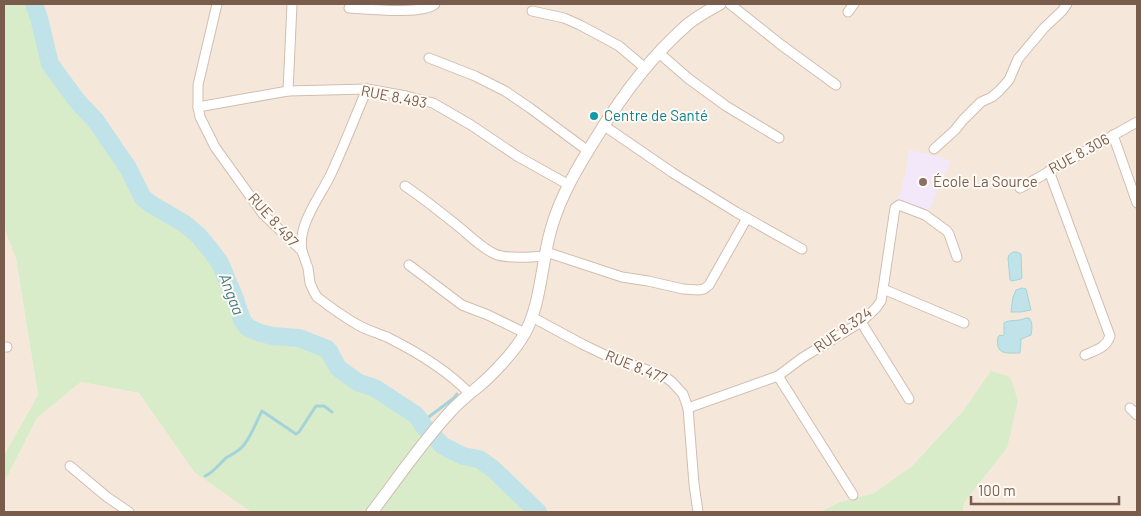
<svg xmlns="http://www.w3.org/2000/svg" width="1141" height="516" font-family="Barlow,sans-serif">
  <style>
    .residential { fill: #f5e8da }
    .education { fill: #f3e8fa }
    .green { fill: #d8ecc9 }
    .water { fill: #bfe3e8; stroke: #a5d3da }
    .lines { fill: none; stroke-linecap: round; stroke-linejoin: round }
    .stream { stroke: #a5d3da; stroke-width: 3 }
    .river { stroke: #bfe3e8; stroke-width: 18 }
    .minor-casing { stroke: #d1beb0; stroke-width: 11 }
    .tertiary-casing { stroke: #d1beb0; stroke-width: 13 }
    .minor { stroke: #fff; stroke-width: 9 }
    .tertiary { stroke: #fff; stroke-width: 11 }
    .culture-dot { fill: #0f9aa8; stroke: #fffaf3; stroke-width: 2 }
    .education-dot { fill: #8d6e63; stroke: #fffaf3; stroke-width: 2 }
    .labels { text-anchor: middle; stroke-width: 4; stroke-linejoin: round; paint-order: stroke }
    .street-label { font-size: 15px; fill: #7a5c4d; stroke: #fffaf3 }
    .culture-label { font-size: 15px; fill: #0d838f; stroke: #fffaf3; text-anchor: start }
    .education-label { font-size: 15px; fill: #785e54; stroke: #fffaf3; text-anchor: start }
    .water-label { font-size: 16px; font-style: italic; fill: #437c86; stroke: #fffaf3 }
  </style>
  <rect width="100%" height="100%" fill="#fdf6ec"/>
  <g class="residential">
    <path d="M34 4H1137V512H963L964 503 1007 448 992 372 963 411 912 466 874 493 840 502 820 512H538L479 459 463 456 443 446 426 429 416 415 376 388 359 383 338 368 329 351 300 338 273 336 260 333 247 327 242 320 235 299 220 263 209 248 198 235 185 224 151 204 143 198 127 168 96 121 78 102 50 64 39 18Z"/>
    <path d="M4 228 16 259 38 395 4 455Z"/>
    <path d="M81 382 139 393 194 472 251 512H4V483L37 418Z"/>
  </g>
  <path class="education" d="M909 150 937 156 951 161 928 213 898 199 902 191 901 190 908 163 907 162Z"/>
  <g class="green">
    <path d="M4 4H34L39 18 50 64 78 102 96 121 127 168 143 198 151 204 185 224 198 235 209 248 220 263 235 299 242 320 247 327 260 333 273 336 299 338 327 349 329 351 338 368 352 378 360 383 375 388 416 415 426 429 443 446 463 456 479 459 492 468 538 512H251L194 472 139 393 81 382 37 418 4 483V455L38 395 16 259 4 228Z"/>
    <path d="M991 371 1010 377 1018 401 1007 448 964 503 963 512H820L840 502 874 493 912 466 963 411Z"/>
  </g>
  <g class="water">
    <path d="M1013 252H1017L1021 254 1022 278 1021 279 1012 281 1010 280 1008 258 1009 255Z"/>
    <path d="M1022 288 1026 289 1031 310 1021 312H1011L1013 297 1016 290Z"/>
    <path d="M1026 318H1029C1033 322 1032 329 1031 335L1021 339 1020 353C1006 353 995 355 998 337L1000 335 1003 336 1004 334V323C1009 319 1018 322 1026 318Z"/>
  </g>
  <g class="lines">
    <g class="stream">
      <path d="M422 422 454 398 457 394"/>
      <path d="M205 476C214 472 219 464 226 458 232 454 238 452 243 446 251 437 256 422 262 411L296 434 299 432 316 406H324L332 412"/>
    </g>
    <path class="river" d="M34 4 39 18 50 64 78 102 96 121 128 168 143 198 151 204 185 224 198 235 209 248 220 263 235 299 242 320 247 327 260 333 273 336 299 338 327 349 329 351 338 368 359 383 375 388 416 415 426 429 443 446 463 456 479 459 492 468 538 512"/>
    <g class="minor-casing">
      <g id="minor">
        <path d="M217 4 198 85V107L200 117 215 147 263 214 302 251 308 268 310 283 314 292 317 297C330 307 344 317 358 325 367 330 377 333 387 337 417 352 446 369 469 393"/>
        <path d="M730 4 780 44 836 85"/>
        <path d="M349 8C368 9 422 15 435 4"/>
        <path d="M532 11 564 18 580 25 619 46 645 68"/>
        <path d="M848 12 854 4"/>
        <path d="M659 53 689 79 726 106 779 138"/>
        <path d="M429 58 475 76 505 91 530 108 588 151"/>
        <path d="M288 91 292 4"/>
        <path d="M198 107 288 91 367 89 406 96 433 103 471 125 517 156 569 185"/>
        <path d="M603 125 673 173 736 212 802 249"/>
        <path d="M1113 135 1137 203"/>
        <path d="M934 149 955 130 963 120 981 102 992 97 999 91 1009 80 1018 59 1044 28 1062 11 1067 4"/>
        <path d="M1049 171 1110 336C1106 348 1096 350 1085 355"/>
        <path d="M405 186C426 200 444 215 464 231 473 239 484 249 495 254 506 259 533 257 545 256"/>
        <path d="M1020 188 1137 122"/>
        <path d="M302 251C297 225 320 197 331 174 344 146 355 117 367 89"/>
        <path d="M546 252 622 277 648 281 683 289 698 290 704 289 709 285 747 218"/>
        <path d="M409 265 462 305 488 315 525 333"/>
        <path d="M883 289 964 323"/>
        <path d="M532 317 582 344 607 356 664 376 672 382 683 394 688 408 694 484 698 512"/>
        <path d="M861 322 909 399"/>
        <path d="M4 347H7"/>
        <path d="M778 376 853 495"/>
        <path d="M688 408 778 376 802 358 861 322 876 308 881 301 883 289 895 208 899 205 925 215 947 231 949 234 957 257"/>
        <path d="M1130 408 1137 415"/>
        <path d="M70 466 107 497 129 512"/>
      </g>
    </g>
    <g class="tertiary-casing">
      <path id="tertiary" d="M372 512C398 478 422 442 451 411 459 402 469 394 479 386 492 375 513 353 522 338 542 307 541 260 552 226 561 195 579 165 596 138 621 97 651 56 688 24 698 16 709 10 720 4"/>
    </g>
    <use href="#minor" class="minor"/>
    <use href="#tertiary" class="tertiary"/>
  </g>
  <circle class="culture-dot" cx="594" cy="116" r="5"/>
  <circle class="education-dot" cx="923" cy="182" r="5"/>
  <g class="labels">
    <g class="street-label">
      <text transform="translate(394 97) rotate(11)" y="5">RUE 8.493</text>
      <text transform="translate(1079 154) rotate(-29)" y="5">RUE 8.306</text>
      <text transform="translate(273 220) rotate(48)" y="5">RUE 8.497</text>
      <text transform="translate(843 330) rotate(-35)" y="5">RUE 8.324</text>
      <text transform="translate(636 367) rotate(22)" y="5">RUE 8.477</text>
    </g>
    <g class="culture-label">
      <text x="604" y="121">Centre de Santé</text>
    </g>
    <g class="education-label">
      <text x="933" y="187">École La Source</text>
    </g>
    <g class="water-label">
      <text transform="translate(232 294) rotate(69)" y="6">Angaa</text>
    </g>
  </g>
  <rect width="1141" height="516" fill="none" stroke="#7a5c4d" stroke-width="10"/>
  <path d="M971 496v8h148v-8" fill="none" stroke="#7a5c4d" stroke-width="2.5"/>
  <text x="978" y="496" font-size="15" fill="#7a5c4d" stroke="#fffaf3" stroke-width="4" paint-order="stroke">100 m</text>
</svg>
